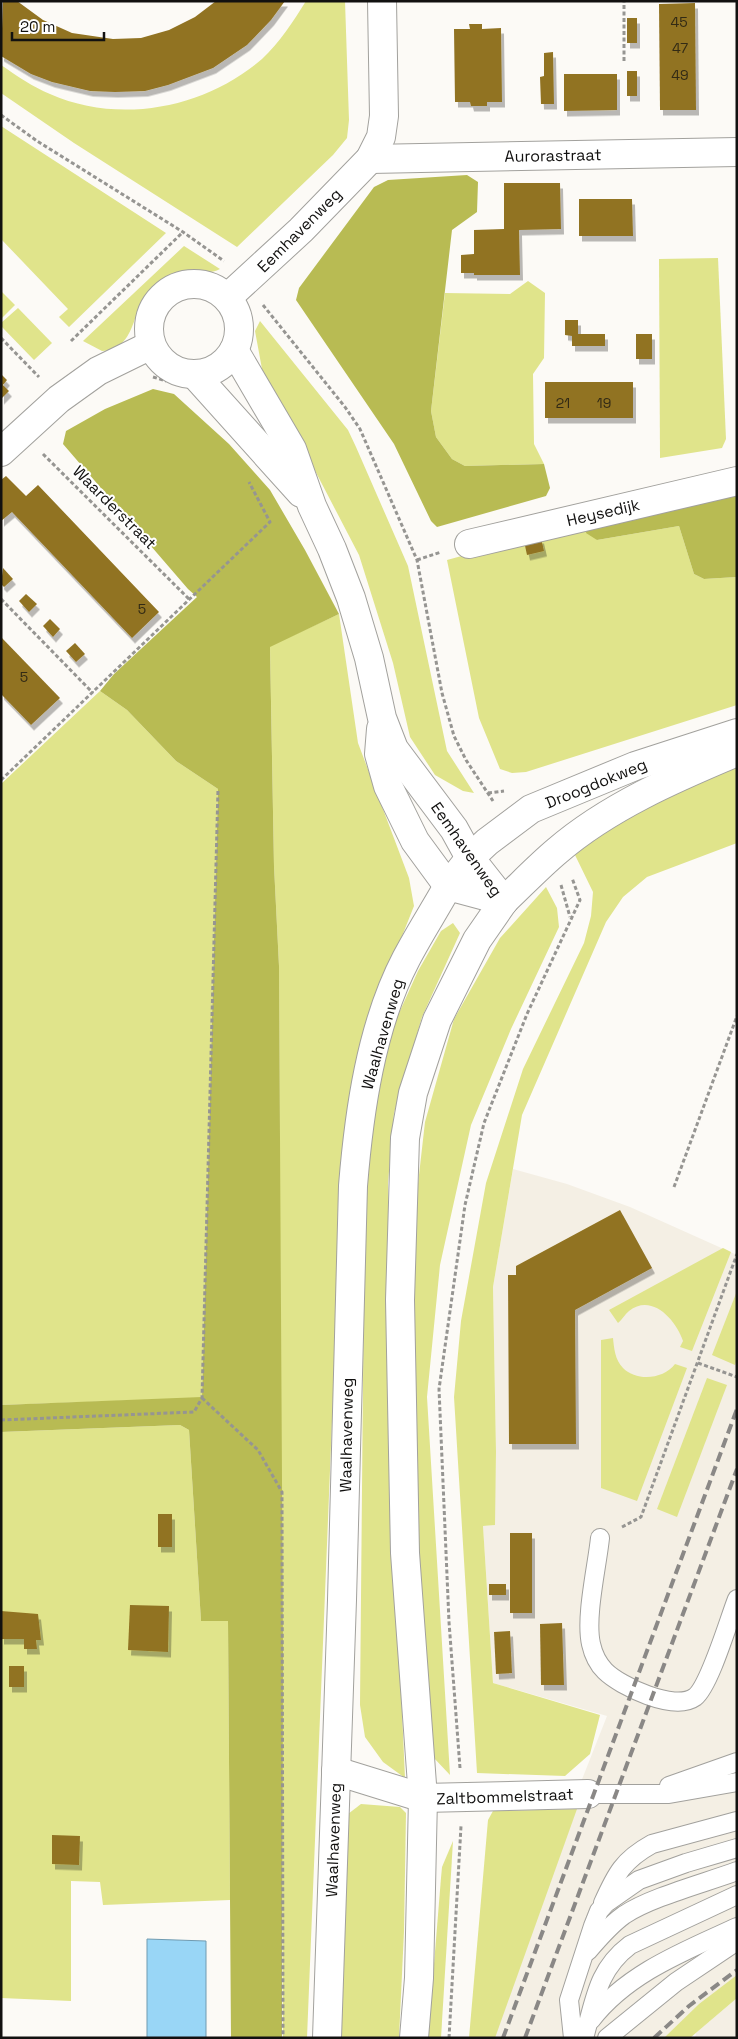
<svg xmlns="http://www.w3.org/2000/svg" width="738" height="2039" font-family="'Space Grotesk',sans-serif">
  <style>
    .built { fill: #f4efe4 }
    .green { fill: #e0e48b }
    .forest { fill: #b8bb53 }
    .water { fill: #99d6f6; stroke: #709bb1 }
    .building { fill: #917323; filter: url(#shadow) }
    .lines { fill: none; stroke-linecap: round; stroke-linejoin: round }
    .service-casing { stroke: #a2a19d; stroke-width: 20 }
    .minor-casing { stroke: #a2a19d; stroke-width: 30 }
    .tertiary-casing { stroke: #a2a19d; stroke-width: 30 }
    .path { stroke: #969592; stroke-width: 3; stroke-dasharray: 4 2.5; stroke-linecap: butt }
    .service { stroke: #fff; stroke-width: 18 }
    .minor { stroke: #fff; stroke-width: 28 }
    .tertiary { stroke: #fff; stroke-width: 28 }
    .rail { stroke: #8a8886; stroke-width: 4; stroke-dasharray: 10 5; stroke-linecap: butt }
    .labels { text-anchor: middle; stroke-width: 4; stroke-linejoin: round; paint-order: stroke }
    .number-label { font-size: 14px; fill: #322a15 }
    .street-label { font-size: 16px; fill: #121110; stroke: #fff }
  </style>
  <defs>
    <filter id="shadow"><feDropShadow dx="3" dy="5.5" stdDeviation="0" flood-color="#0004"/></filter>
  </defs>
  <rect width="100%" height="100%" fill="#fcfaf6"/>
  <g class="built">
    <path d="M513 1169 567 1184 630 1207 737 1255V1992L678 2038H480L607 1716 493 1683 483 1526 494 1525 496 1452 493 1287Z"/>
    <path d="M737 1998V2038H695L696 2033Z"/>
  </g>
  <g class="green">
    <path d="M306 1H345L349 120 347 138 333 155 237 247 74 143 1 93V65C17 76 33 87 50 94 120 125 205 108 262 59 280 42 293 22 306 1Z"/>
    <path d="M1 126 166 233 69 327 59 317 68 309 1 239Z"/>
    <path d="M184 246 220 269C214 273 206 272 198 272 178 271 163 277 149 291 131 310 137 349 102 351L83 341Z"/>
    <path d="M718 258 726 439 722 448 660 458 659 259Z"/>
    <path d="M528 281 545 293 544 358 533 374 534 444 544 464 465 466 452 459 436 437 431 411 445 293 510 294Z"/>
    <path d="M1 291 15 305 1 319Z"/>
    <path d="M18 308 52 343 34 360 1 326V323Z"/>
    <path d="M260 321 348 430 356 447 408 566 447 751 474 793 463 791 435 775 410 737 393 663 359 555 262 369 255 331Z"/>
    <path d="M588 525 597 540 679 526 694 574 704 579 737 577V705L526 772 512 773 500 769 479 718 447 560 557 530Z"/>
    <path d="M339 614 358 743 409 878 414 906 377 999 342 1154 338 1201 336 1322 307 2038H283L279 966 274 866 270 646Z"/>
    <path d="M100 691 127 710 176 761 218 789 202 1398 1 1405V784Z"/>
    <path d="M737 766V843L647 877 623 897 606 922 522 1115 493 1287 496 1452 495 1525 483 1526 493 1683 600 1715 590 1754 565 1776 477 1773 454 1397 461 1321 486 1183 523 1069 584 943 591 916 593 892 575 855 581 847 650 805Z"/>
    <path d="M546 887 557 908 559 927 511 1029 471 1125 440 1265 427 1397 450 1775 433 1757 412 1451 414 1219 425 1122 454 1019 500 938Z"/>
    <path d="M453 923 460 933 422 1017 394 1113 388 1183 393 1513 405 1778 383 1762 365 1737 360 1705 365 1167 375 1099 390 1033 418 971 441 931Z"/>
    <path d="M723 1248 731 1252 692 1351 680 1347 683 1341C676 1320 652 1293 629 1311 625 1314 622 1320 618 1323L609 1310Z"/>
    <path d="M737 1291V1359L735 1365 712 1355Z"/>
    <path d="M613 1338C614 1348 615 1360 623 1368 637 1382 664 1379 675 1364L687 1368 637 1501 601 1488V1340Z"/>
    <path d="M707 1378 727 1385 677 1517 657 1509Z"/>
    <path d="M180 1425 189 1430 201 1621H228L230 1900 103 1905 100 1882 71 1881V2001L1 1998V1432Z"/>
    <path d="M361 1804 400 1807 406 1813 404 1931 399 2038H341L348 1814Z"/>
    <path d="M577 1809 495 2038H469L488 1820 493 1811Z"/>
    <path d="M453 1841 441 2038H428L441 1878 442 1867Z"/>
    <path d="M737 1975V1998L690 2038H664L699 2004Z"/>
  </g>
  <g class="forest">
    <path d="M467 175 478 182 477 212 452 230 431 411 436 437 452 459 465 466 544 464 550 488 546 496 437 527 431 521 394 444 296 300 299 288 374 187 388 180Z"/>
    <path d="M153 389 174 394 229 444 270 490 305 550 339 614 270 647 274 866 279 966 283 1653 282 2038H231L228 1621H201L189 1430 180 1425 1 1432V1405L202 1397 218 789 176 761 127 710 100 691 114 674 197 597 188 589 63 444 66 431 105 409Z"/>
    <path d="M737 496V577L704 579 694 574 679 526 597 540 586 533 588 525Z"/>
  </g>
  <path class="water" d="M147 1939 206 1941V2038H147Z"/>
  <g class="building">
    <path d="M3 1H17L43 20 72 33 113 39 141 38 169 30 195 17 216 1H285L271 20 247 45 213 68 168 85 145 91 115 92 90 91 52 82 31 74 1 56Z"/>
    <path d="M695 3 696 110H660L659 4Z"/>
    <rect x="627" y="18" width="10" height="25"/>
    <path d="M469 24H482V29L501 28 502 102H487V106H471L470 102H455L454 29H470Z"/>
    <path d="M553 52 554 104H541L540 77 544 76V53Z"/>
    <rect x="627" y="71" width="10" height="25"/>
    <path d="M564 74H617V110L564 111Z"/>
    <path d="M504 183H560L561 229 519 230 520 275H474V273H461V255L474 254V230L504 229Z"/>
    <path d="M579 199H632L633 236H579Z"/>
    <path d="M565 320H578V334H605V346H572V336L565 335Z"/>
    <rect x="636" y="334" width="16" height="25"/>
    <path d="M1 374 7 380 3 385 9 391 1 399Z"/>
    <rect x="545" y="382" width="88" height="36"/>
    <path d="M6 476 26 496 38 485 159 612 132 638 12 512 1 521V480Z"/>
    <path d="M541 538 544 551 527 555 524 541Z"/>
    <path d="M3 568 13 579 4 587 1 584Z"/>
    <path d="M26 594 37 604 29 612 19 601Z"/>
    <path d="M50 619 60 629 53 637 43 626Z"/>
    <path d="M1 637 60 698 31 725 1 694Z"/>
    <path d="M75 643 85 654 76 662 66 651Z"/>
    <path d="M620 1210 652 1268 575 1310 576 1444H509L508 1275H516V1266Z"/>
    <rect x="158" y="1514" width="14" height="33"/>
    <rect x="510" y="1533" width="22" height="80"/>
    <rect x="489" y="1584" width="17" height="11"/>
    <path d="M130 1605 169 1606 168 1652 128 1650Z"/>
    <path d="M1 1611 38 1614 41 1640H36L37 1649H24V1639H1Z"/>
    <path d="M562 1623 564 1685H541L540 1624Z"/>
    <path d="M510 1631 512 1673 496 1674 494 1632Z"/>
    <rect x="9" y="1666" width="15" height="21"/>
    <path d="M52 1835 80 1836 79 1865 52 1864Z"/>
  </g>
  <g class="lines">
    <g class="service-casing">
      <g id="service">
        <path d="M600 1538C597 1567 585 1617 591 1644 593 1653 598 1664 605 1671 620 1686 674 1712 695 1697 710 1685 729 1619 737 1599"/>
        <path d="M669 1786 737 1762"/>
        <path d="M588 1794H669L737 1782"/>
        <path d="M603 1903C616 1874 623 1860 652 1844L737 1821"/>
        <path d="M588 1951C599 1938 610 1925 624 1915 651 1897 705 1883 737 1871"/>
        <path d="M591 2020C627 1973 685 1951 737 1927"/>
        <path d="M573 2038 569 2000 593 1926 599 1911 606 1903 639 1880 686 1863 737 1848"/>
        <path d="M584 2038C595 2000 597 1970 630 1945L737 1895"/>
        <path d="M607 2038 676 1982 737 1941"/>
      </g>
    </g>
    <g class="minor-casing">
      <g id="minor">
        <path d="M370 159 737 152"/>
        <circle cx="194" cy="329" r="45"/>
        <path d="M227 298 301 230 370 159 381 137 384 116 382 1"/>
        <path d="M234 350 292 449 312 506 332 549 351 598 369 658 382 718 394 749 454 829 470 858 504 901"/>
        <path d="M195 375 301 493"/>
        <path d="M1 452 59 399 98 371 151 345"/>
        <path d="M469 544 737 481"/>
        <path d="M381 729 379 754 388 786 415 841 448 886 504 901"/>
        <path d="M448 886 470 858 487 842 531 809 635 766 737 733"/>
        <path d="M504 901C521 885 538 867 557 851 608 807 675 778 737 752"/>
        <path d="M336 1771 423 1798 588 1794"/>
      </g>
    </g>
    <g class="tertiary-casing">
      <g id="tertiary">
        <path d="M327 2038 342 1600 353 1186C359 1112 371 1026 406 959 419 934 434 911 448 886"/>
        <path d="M414 2038 419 1978 423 1798 405 1553 400 1300 405 1138 413 1093 437 1020 477 940 504 901"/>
      </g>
    </g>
    <g class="path">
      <path d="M624 61V1"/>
      <path d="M1 115 37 141 183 232 224 261"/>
      <path d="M263 305 345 407 360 429 417 560 442 693 454 736 466 760 493 801"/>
      <path d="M1 338 39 377"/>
      <path d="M71 341 183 232"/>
      <path d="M153 377 166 381"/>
      <path d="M43 454 190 600"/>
      <path d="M417 560 441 552"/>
      <path d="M1 599 93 693"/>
      <path d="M1 780 270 522 249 482"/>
      <path d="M488 793 504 791"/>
      <path d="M561 885 570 917"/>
      <path d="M674 1187 737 1016"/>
      <path d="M698 1363 737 1377"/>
      <path d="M202 1398 258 1450 282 1492 283 2038"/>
      <path d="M1 1420 194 1412 202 1398 218 789"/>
      <path d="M622 1527 641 1517 737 1254"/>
      <path d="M460 1768 449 1622 439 1389 465 1205 484 1123 527 1014 580 900 572 878"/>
      <path d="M449 2038 461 1826"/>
    </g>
    <use href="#service" class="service"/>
    <use href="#minor" class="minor"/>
    <use href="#tertiary" class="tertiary"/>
    <g class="rail">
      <path d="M503 2038 737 1409"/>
      <path d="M525 2038 737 1469"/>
      <path d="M654 2038 689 2006 737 1970"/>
    </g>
  </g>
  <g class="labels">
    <g class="number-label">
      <text x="679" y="27">45</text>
      <text x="680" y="53">47</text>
      <text x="680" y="80">49</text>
      <text x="563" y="408">21</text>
      <text x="604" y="408">19</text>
      <text x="142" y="614">5</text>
      <text x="24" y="682">5</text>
    </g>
    <g class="street-label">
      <text transform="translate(553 155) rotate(-1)" y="6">Aurorastraat</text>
      <text transform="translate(299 230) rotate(-45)" y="6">Eemhavenweg</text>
      <text transform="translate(115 507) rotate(45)" y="6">Waarderstraat</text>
      <text transform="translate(603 512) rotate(-13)" y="6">Heysedijk</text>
      <text transform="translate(596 783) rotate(-22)" y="6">Droogdokweg</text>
      <text transform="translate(467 849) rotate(55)" y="6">Eemhavenweg</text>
      <text transform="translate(382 1034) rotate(-74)" y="6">Waalhavenweg</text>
      <text transform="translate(346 1435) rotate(-89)" y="6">Waalhavenweg</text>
      <text transform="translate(505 1796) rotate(-2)" y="6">Zaltbommelstraat</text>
      <text transform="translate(333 1840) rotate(-88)" y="6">Waalhavenweg</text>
    </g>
  </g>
  <rect width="738" height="2039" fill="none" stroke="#121110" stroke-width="5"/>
  <path d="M12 32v8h92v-8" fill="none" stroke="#121110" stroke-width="2.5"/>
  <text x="20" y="32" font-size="15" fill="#121110" stroke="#ffffff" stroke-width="4" paint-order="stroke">20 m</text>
</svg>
